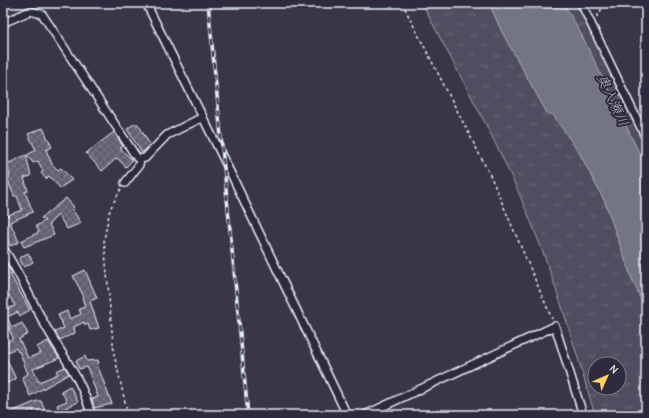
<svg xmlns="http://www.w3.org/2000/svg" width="649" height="418" font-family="'Comic Neue','Klee One',sans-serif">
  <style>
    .grass { fill: url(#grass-tufts); stroke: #9ca0ac; fill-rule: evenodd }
    .water { fill: #737482; stroke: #a2a6b1 }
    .building { fill: url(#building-cross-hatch); stroke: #e8f1f8 }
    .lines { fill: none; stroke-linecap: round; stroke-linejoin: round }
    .minor-casing { stroke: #e8f1f8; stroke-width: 10 }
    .path { stroke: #e8f1f8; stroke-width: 1.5; stroke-dasharray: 3 3; stroke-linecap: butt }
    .minor { stroke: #2f2a3d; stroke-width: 7 }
    .rail-casing { stroke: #e8f1f8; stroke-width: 3.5 }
    .rail { stroke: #2f2a3d; stroke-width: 2; stroke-dasharray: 6; stroke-linecap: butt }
    .labels { text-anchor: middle; stroke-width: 4; stroke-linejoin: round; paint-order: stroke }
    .water-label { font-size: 14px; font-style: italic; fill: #aeb2bd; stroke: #2f2a3d }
  </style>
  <defs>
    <pattern id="grass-tufts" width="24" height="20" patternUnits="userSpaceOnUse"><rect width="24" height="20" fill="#504e5f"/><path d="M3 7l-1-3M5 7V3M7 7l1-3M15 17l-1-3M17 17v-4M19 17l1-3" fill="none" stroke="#696877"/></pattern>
    <pattern id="building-cross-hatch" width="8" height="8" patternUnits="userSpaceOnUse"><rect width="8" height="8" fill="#636171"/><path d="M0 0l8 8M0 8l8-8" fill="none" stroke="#797886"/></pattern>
  </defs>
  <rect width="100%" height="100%" fill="#3a3648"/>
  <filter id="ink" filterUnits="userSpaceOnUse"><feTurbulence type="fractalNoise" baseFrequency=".025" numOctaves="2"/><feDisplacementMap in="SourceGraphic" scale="8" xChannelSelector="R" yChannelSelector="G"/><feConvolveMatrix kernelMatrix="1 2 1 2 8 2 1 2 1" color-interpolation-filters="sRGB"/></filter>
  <g filter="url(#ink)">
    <g class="grass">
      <path d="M422 3H489L502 32 547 113 553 114 580 154 605 202 632 279 646 310V415H595C575 349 556 281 529 217 499 143 458 74 422 3ZM595 364H619V388H595Z"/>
      <path d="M563 3H578L646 144V167L581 34Z"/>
    </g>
    <path class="water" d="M489 3H563L581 34 646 167V310L632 279 605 202 580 154 553 115 547 113 502 32Z"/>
    <g class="building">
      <path d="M134 124H138L150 145 142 153 127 129Z"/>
      <path d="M43 128 52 147 46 150 52 164 58 170 61 168 72 180 60 188 49 176 46 179 41 173 43 171 38 161 33 163 27 155 36 150 28 134Z"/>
      <path d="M114 132 123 146 120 148 132 160 126 167 117 158 102 171 86 153Z"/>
      <path d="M26 155 31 176 24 178 28 191 25 192 33 212 10 222 19 242 10 246 3 230V217L22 210 17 196H14L7 178 10 177 7 164Z"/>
      <path d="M66 198 74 207 72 209 81 223 67 229 58 215 49 224 54 235 24 247 21 241 39 232 36 226 45 221 41 218Z"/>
      <path d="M28 253 33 262 24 267 19 258Z"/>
      <path d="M3 260 12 273 10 274 30 310 20 316 18 312 7 317 11 326 3 330V310L15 306 9 295 3 298Z"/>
      <path d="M85 270 97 298 90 301 99 328 90 330 88 324 85 325 84 322 74 327 75 333 60 340 55 332 64 328 58 315 67 311 70 319 81 314 79 309 85 307 82 297H84L73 276Z"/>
      <path d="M22 323 28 334 19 339 28 358 41 353 37 347 48 341 59 358 33 369 39 382 58 374 56 371 65 367 69 374 30 396 22 377 28 374 19 351 18 352 16 348 4 354 16 379 7 383 3 374V345L13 338 9 329Z"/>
      <path d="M85 356 87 361 98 360 99 363 97 364 112 404 94 408 92 399 98 397 87 367 79 369 76 361Z"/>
      <path d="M70 386 78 402 59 411 57 405 67 401 61 391Z"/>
      <path d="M37 401H41L47 415H35L33 410 22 415H4Z"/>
    </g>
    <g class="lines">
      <g class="minor-casing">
        <g id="minor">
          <path d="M146 3 233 178 347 415"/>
          <path d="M581 3 646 138"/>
          <path d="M3 23 30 11 42 14 137 158 140 159"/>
          <path d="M140 159 145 158 167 135 203 117"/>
          <path d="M125 183 139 165 140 159"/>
          <path d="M3 248C19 272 30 298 44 323 61 354 83 380 91 415"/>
          <path d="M365 415 555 326 583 415"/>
        </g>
      </g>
      <g class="path">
        <path d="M402 3 491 177 552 319"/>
        <path d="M597 17 605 3"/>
        <path d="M121 189 110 209 104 240 114 354 128 415"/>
      </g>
      <use href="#minor" class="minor"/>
      <g class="rail-casing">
        <path id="rail" d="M208 3 248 415"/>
      </g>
      <use href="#rail" class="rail"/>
    </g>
  </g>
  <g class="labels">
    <g class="water-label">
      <text transform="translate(613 100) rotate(65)" y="5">奥入瀬川</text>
    </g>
  </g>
  <rect width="649" height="418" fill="none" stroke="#2f2a3d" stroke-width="16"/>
  <rect x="8" y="8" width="633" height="402" fill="none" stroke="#e8f1f8" stroke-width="1.5" filter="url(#ink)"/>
  <g transform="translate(607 376) rotate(45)"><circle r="19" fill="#2f2a3d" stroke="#797a88"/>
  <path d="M0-3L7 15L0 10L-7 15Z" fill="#ffd166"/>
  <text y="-6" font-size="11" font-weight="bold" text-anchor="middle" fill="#e8f1f8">N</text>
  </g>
</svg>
